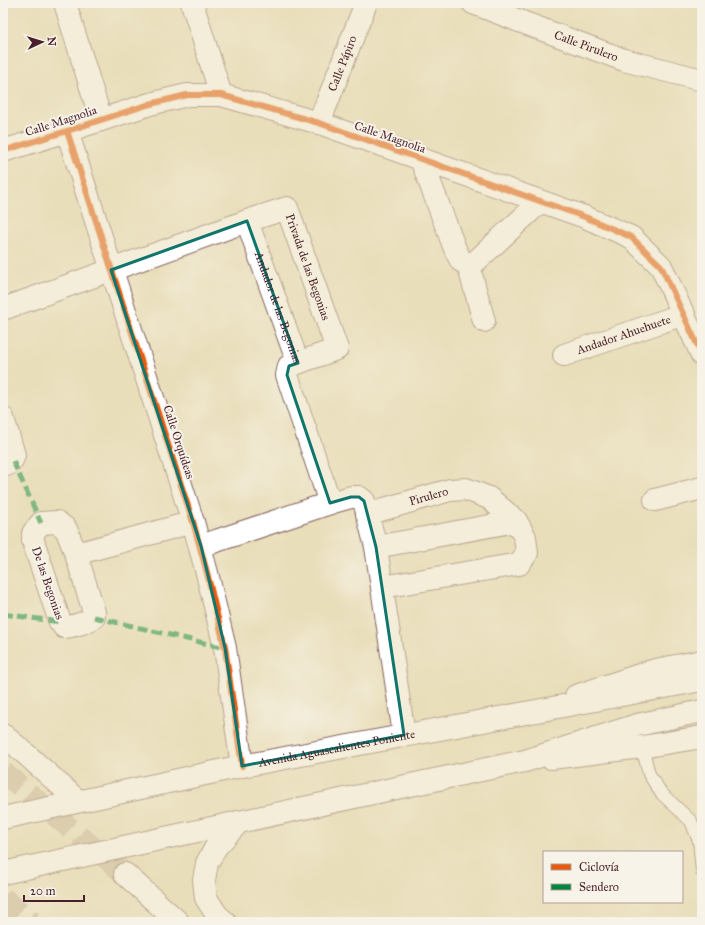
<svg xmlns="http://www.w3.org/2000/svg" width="705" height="925" font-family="'IM FELL Great Primer',serif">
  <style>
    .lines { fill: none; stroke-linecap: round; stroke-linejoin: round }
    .secondary-tunnel { stroke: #c9b89d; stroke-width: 22; stroke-dasharray: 22 11; stroke-linecap: butt }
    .lane-casing { stroke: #82625d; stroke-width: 14 }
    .street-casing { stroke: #82625d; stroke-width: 24 }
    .secondary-casing { stroke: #82625d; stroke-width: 24 }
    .primary-casing { stroke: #82625d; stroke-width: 24 }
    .lane { stroke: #fff; stroke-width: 12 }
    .street { stroke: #fff; stroke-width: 22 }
    .secondary { stroke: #fff; stroke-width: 22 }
    .primary { stroke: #fff; stroke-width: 22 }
    .quiet { stroke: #00873e; stroke-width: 5; stroke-dasharray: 10 5; stroke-linecap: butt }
    .cycleway-casing { stroke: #f7f3e8; stroke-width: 8 }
    .cycleway { stroke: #e8590c; stroke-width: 6 }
    .marked { fill: none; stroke: #0f766e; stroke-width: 3; stroke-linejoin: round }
    .labels { text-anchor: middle; stroke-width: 4; stroke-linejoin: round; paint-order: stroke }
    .street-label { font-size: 12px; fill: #4a1f2b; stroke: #f7f3e8 }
  </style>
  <rect width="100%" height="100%" fill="#f7f3e8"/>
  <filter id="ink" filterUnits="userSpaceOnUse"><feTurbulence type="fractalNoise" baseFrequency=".025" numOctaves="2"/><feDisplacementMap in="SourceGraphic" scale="8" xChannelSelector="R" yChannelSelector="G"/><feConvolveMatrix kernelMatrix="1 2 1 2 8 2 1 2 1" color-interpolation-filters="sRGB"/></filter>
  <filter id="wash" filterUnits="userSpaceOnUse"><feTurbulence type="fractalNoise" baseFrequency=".012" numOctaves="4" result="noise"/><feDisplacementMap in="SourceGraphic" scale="16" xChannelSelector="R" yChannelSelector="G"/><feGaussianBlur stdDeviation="0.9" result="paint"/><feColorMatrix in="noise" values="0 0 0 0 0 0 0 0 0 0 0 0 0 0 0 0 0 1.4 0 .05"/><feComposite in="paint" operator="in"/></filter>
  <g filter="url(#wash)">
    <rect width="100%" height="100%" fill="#e9deba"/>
  </g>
  <g filter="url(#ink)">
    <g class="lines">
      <g class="secondary-tunnel">
        <path d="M3 772 125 874"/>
        <path d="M3 898 32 922"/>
      </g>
      <g class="lane-casing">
        <path id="lane" d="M642 747 649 774 661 793 691 821 699 841 702 871"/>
      </g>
      <g class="street-casing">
        <g id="street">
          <path d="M65 3 101 120"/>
          <path d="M192 3 221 95"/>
          <path id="s1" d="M473 3 522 22 624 60 702 80"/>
          <path id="s2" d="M319 123 366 3"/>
          <path d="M67 131 193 522 207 573 225 648 242 766"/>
          <path d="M3 151 67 131 150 104 187 95H221L319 123 585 217 631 237 661 266 702 355"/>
          <path d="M421 159 455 249 461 261 468 264 484 321"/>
          <path id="s3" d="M247 221 298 363"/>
          <path d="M468 264 475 262 540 202"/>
          <path id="s4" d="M3 309 247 221 287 208 337 349 289 366 287 375 330 503"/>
          <path id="s5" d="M564 355 684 314"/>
          <path d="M3 418 14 455C12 462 10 464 3 466"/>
          <path d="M655 500 702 488"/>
          <path id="s6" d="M367 514 450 490 466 489 489 498 516 521 525 537 527 553 519 564 382 587"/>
          <path d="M57 522 66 529 76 554 94 612V617C88 622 72 627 64 627L60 622 33 541V533L41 523Z"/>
          <path d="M201 546 330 503 351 497H359L364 501 376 547 404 735"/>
          <path d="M376 547 516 521"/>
          <path d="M76 554 193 522"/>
        </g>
      </g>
      <g class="secondary-casing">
        <g id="secondary">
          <path d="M576 696 655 670 702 661"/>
          <path d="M551 758 642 747 702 737"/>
          <path d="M125 874 178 922"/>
        </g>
      </g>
      <g class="primary-casing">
        <g id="primary">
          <path d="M3 735 19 748 78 801"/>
          <path id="s7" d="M3 818 242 766 702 680"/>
          <path d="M3 873 415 784 525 761 637 725 702 711"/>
          <path d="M225 922 217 915 206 898 204 880 207 863 216 847 239 822"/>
        </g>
      </g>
      <use href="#lane" class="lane"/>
      <use href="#street" class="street"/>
      <use href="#secondary" class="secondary"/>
      <use href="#primary" class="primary"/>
      <g class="quiet">
        <path d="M13 461 41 523"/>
        <path d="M3 614 60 622"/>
        <path d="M94 617 225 648"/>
      </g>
      <g class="cycleway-casing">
        <g id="cycleway">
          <path d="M67 131 193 522 207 573 225 648 242 766"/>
          <path d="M3 151 67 131 150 104 187 95H221L319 123 585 217 631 237 661 266 702 355"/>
        </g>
      </g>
      <use href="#cycleway" class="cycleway"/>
    </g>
  </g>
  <path d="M0 0H705V925H0ZM247 221 298 363 289 366 287 375 330 503 351 497H359L364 501 376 547 404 735 242 766 225 648 201 546 111 270Z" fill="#e9deba" fill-opacity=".55" fill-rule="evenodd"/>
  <path class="marked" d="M247 221 298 363 289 366 287 375 330 503 351 497H359L364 501 376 547 404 735 242 766 225 648 201 546 111 270Z"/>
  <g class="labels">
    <g class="street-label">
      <text dy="4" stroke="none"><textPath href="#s1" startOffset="121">Calle Pirulero</textPath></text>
      <text dy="4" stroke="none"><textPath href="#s2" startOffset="64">Calle Pápiro</textPath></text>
      <text transform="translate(61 121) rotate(-18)" y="4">Calle Magnolia</text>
      <text transform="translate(390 137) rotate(19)" y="4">Calle Magnolia</text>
      <text dy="4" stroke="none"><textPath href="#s4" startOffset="364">Privada de las Begonias</textPath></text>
      <text dy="4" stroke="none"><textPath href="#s3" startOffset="92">Andador de las Begonias</textPath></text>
      <text dy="4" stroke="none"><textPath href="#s5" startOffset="63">Andador Ahuehuete</textPath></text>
      <text transform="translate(179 442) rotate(72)" y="4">Calle Orquídeas</text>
      <text dy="4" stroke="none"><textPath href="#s6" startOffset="64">Pirulero</textPath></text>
      <text transform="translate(48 583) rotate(71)" y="4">De las Begonias</text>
      <text dy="4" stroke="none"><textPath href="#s7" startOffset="341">Avenida Aguascalientes Poniente</textPath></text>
    </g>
  </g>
  <rect width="705" height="925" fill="none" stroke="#f7f3e8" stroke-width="16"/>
  <rect x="543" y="851" width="140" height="52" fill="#f7f3e8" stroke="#b29e9c"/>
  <rect x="551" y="864" width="20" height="6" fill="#e8590c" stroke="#b29e9c"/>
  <text x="579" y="871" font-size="12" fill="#4a1f2b">Ciclovía</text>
  <rect x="551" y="884" width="20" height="6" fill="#00873e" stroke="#b29e9c"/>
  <text x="579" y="891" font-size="12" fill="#4a1f2b">Sendero</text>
  <g transform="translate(42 42) rotate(86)" stroke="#f7f3e8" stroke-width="3" paint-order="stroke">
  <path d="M0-3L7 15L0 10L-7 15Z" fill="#4a1f2b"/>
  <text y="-6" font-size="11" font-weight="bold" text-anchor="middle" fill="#4a1f2b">N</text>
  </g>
  <path d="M24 895v6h60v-6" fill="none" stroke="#4a1f2b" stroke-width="2"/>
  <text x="30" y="895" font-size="12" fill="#4a1f2b" stroke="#f7f3e8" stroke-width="3" paint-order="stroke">20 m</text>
</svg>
